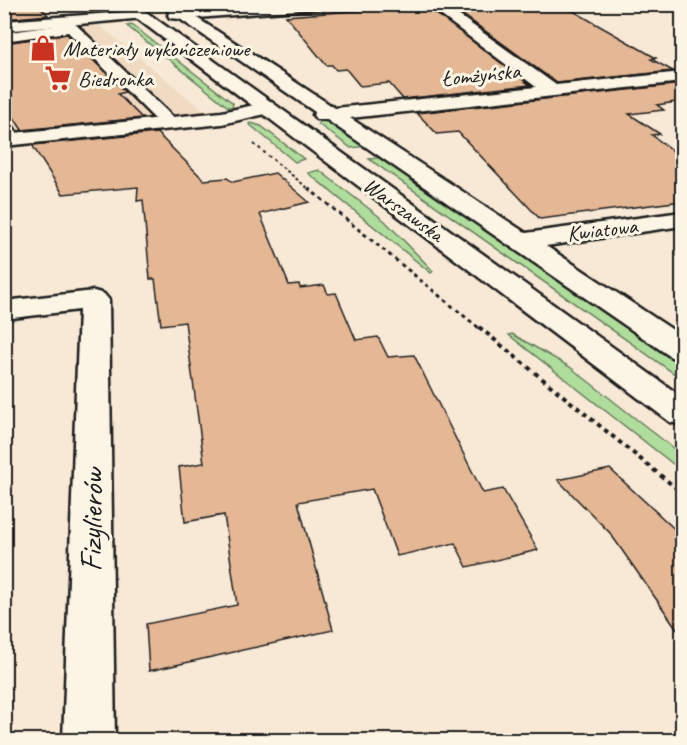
<svg xmlns="http://www.w3.org/2000/svg" width="687" height="745" font-family="Caveat,sans-serif">
  <style>
    .built { fill: #f1dac2 }
    .green { fill: #afdd9c; stroke: #667c5c; stroke-width: 1.5 }
    .building { fill: #e4b795; stroke: #1c1c1c; stroke-width: 1.5 }
    .lines { fill: none; stroke-linecap: round; stroke-linejoin: round }
    .lane-casing { stroke: #1c1c1c; stroke-width: 5 }
    .street-casing { stroke: #1c1c1c; stroke-width: 5 }
    .secondary-casing { stroke: #1c1c1c; stroke-width: 5 }
    .path-far2 { stroke: #1c1c1c; stroke-width: 2; stroke-dasharray: 3 3; stroke-linecap: butt }
    .path-far1 { stroke: #1c1c1c; stroke-width: 3; stroke-dasharray: 4 4; stroke-linecap: butt }
    .path { stroke: #1c1c1c; stroke-width: 4; stroke-dasharray: 4.5 4.5; stroke-linecap: butt }
    .lane { fill: #fcf5e5; fill-rule: evenodd }
    .street { fill: #fcf5e5; fill-rule: evenodd }
    .secondary { fill: #fcf5e5; fill-rule: evenodd }
    .labels { text-anchor: middle; stroke-width: 6; stroke-linejoin: round; paint-order: stroke }
    .far-poi-label { font-size: 22px; fill: #1c1c1c; stroke: #fcf5e5; text-anchor: start }
    .far-street-label { font-size: 22px; fill: #1c1c1c; stroke: #fcf5e5 }
    .near-street-label { font-size: 32px; fill: #1c1c1c; stroke: #fcf5e5 }
  </style>
  <rect width="100%" height="100%" fill="#f7e9d5"/>
  <filter id="ink" filterUnits="userSpaceOnUse"><feTurbulence type="fractalNoise" baseFrequency=".0167" numOctaves="2"/><feDisplacementMap in="SourceGraphic" scale="12" xChannelSelector="R" yChannelSelector="G"/><feConvolveMatrix kernelMatrix="1 2 1 2 8 2 1 2 1" color-interpolation-filters="sRGB"/></filter>
  <g filter="url(#ink)">
    <path class="built" d="M62 25H99L208 114 5 133V30Z"/>
    <g class="green">
      <path d="M132 25 233 103 232 107H228L127 26Z"/>
      <path d="M321 121H333L367 146 351 148 318 124Z"/>
      <path d="M251 123 261 126 304 159 295 162 249 124Z"/>
      <path d="M385 157 682 361V379L369 159Z"/>
      <path d="M319 170 385 221 433 271 431 273 308 173Z"/>
      <path d="M512 334 570 367 682 455V471L509 335Z"/>
    </g>
    <g class="building">
      <path d="M4 4H37L48 15 4 19Z"/>
      <path d="M375 4H424L530 85 403 99 389 83 360 86 346 69 336 70 332 65H326L286 16 380 9Z"/>
      <path d="M448 4H561L656 58 651 59 673 71 557 83Z"/>
      <path d="M67 34 125 92 118 94 142 118 22 130 4 102V43Z"/>
      <path d="M682 84V101L657 105 664 110 629 114 660 134 652 135 682 158V201L540 219 458 132 437 134 417 113Z"/>
      <path d="M157 133 204 180 227 178 233 182 275 173 309 202 260 214 289 285 299 284 300 288 324 285 328 294 336 293 356 340 378 337 388 357 414 355 483 493 503 489 538 550 467 567 455 543 397 556 372 489 298 502 333 630 149 671 146 624 237 605 224 515 185 522 179 467 204 463 185 322 161 325 155 279H150L143 200 137 201 138 187 63 194 32 145Z"/>
      <path d="M610 469 682 536V636L610 533 558 480Z"/>
    </g>
    <g class="lines">
      <g class="lane-casing">
        <g id="lane">
          <path d="M64 17 69 18 175 119 178 123 175 127H163L68 32 4 41V33L61 25 58 21Z"/>
          <path d="M4 122 10 123 21 139 18 143 12 144 4 141Z"/>
        </g>
      </g>
      <g class="street-casing">
        <g id="street">
          <path d="M160 4H177L185 10 259 4H331L324 8 197 18 335 108 536 87 426 4H443L556 85 682 72V82L350 118 526 233 682 212V226L546 246 682 336V359L671 357 327 120 316 119 313 115 315 112 180 19 170 18 168 15 170 12Z"/>
          <path d="M139 11 146 15 144 18 4 31V21Z"/>
          <path d="M267 102 274 104 277 108 274 112 222 124 4 146V134L222 112Z"/>
          <path d="M94 291 104 294 109 300 115 740H63L79 310 4 319V301Z"/>
        </g>
      </g>
      <g class="secondary-casing">
        <path id="secondary" d="M118 4H135L682 397V425L670 422Z"/>
      </g>
      <path class="path-far2" d="M254 144 310 190"/>
      <path class="path-far1" d="M308 188 480 329"/>
      <path class="path" d="M479 327 682 493"/>
      <use href="#lane" class="lane"/>
      <use href="#street" class="street"/>
      <use href="#secondary" class="secondary"/>
    </g>
  </g>
  <defs>
    <g id="shop-bare" transform="scale(2.07)"><path d="M-5-2.5h2.3a2.7 3.5 0 0 1 5.4 0H5L5.5 6h-11ZM-1.5-2.5h3a1.5 2.3 0 0 0-3 0Z" fill="#c8321e" stroke="#fcf5e5" stroke-width="2.5" paint-order="stroke"/></g>
    <g id="supermarket-bare" transform="scale(2.07)"><path d="M-6-5.5h2.5l.6 2H6L4.5 2H-2.5L-4.4-4H-6ZM-1.5 3.2a1.3 1.3 0 1 0 .1 0ZM3 3.2a1.3 1.3 0 1 0 .1 0Z" fill="#c8321e" stroke="#fcf5e5" stroke-width="2.5" paint-order="stroke"/></g>
  </defs>
  <g fill-rule="evenodd">
    <use href="#shop-bare" x="43" y="48"/>
    <use href="#supermarket-bare" x="58" y="78"/>
  </g>
  <g class="labels">
    <g class="far-poi-label">
      <text x="63" y="56">Materiały wykończeniowe</text>
      <text x="78" y="86">Biedronka</text>
    </g>
    <g class="far-street-label">
      <text transform="translate(481 74) rotate(-6)" y="8">Łomżyńska</text>
      <text transform="translate(404 209) rotate(36)" y="8">Warszawska</text>
      <text transform="translate(602 229) rotate(-7)" y="8">Kwiatowa</text>
    </g>
    <g class="near-street-label">
      <text transform="translate(91 520) rotate(-89)" y="11">Fizylierów</text>
    </g>
  </g>
  <rect width="687" height="745" fill="none" stroke="#fcf5e5" stroke-width="24"/>
  <rect x="12" y="12" width="663" height="721" fill="none" stroke="#1c1c1c" stroke-width="2" filter="url(#ink)"/>
</svg>
